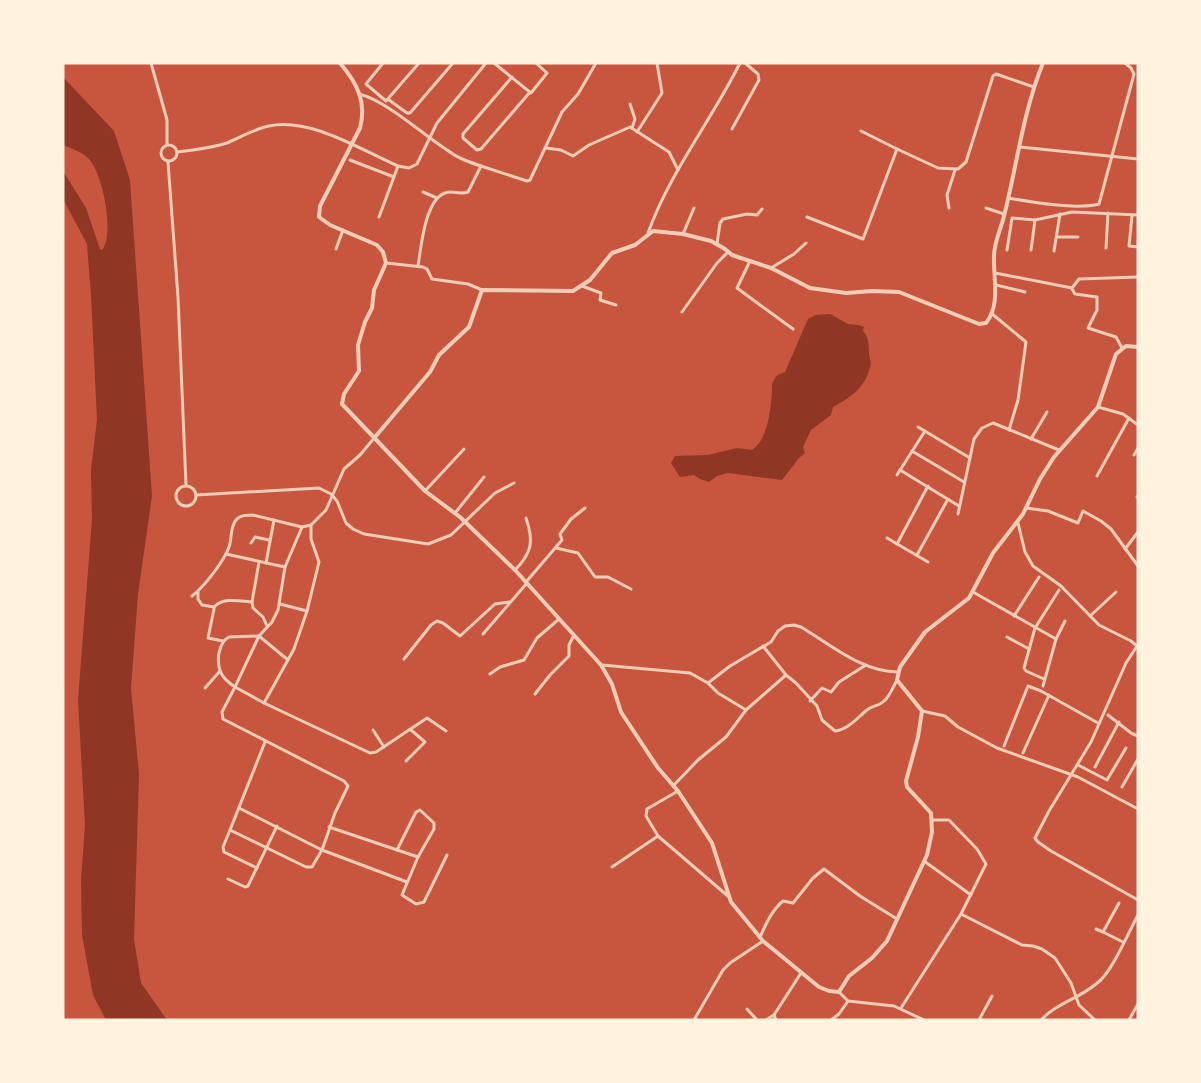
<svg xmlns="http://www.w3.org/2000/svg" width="1201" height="1083" font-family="Ubuntu,sans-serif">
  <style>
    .water { fill: #8f3625 }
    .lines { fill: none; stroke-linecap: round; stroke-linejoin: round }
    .minor { stroke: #f1ccb7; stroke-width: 3 }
    .tertiary { stroke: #f1ccb7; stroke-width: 4 }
  </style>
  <rect width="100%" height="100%" fill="#c8553d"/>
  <g class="water">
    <path d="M63 77 114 131 130 180 152 496 138 594 131 688 139 774 134 939 141 983 167 1020H106L93 995 82 935 81 880 85 825 78 700 92 519 91 470 97 420 91 295 87 244 63 199V171L86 208 100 249 102 250C115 235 103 172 88 158 82 152 71 148 63 145Z"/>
    <path d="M830 314 848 324 859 325 864 327 863 331C870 340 868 343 869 353 869 358 872 362 870 367 865 388 851 397 833 407L831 415 811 430 803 447 805 453 799 458 782 480 728 473 717 476 709 482 700 479 694 475 680 477 671 463 675 456 708 455 737 448 752 450C768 439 770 412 772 394 772 389 771 384 774 380 776 375 780 374 785 372L808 319 816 315Z"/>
  </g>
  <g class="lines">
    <g class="minor">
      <path d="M151 63 167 120V144"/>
      <path d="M383 63 366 84 386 101 419 63"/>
      <path d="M494 63 531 93 547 73 536 63"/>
      <path d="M512 77 463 134V138L477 150 481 149 530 92"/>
      <path d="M359 94C387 101 422 134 447 150 457 158 469 162 481 166"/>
      <path d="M389 100 407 113H410L453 63"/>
      <path d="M630 104 635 119 632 128"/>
      <path d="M732 129 759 80 758 74 745 63"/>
      <path d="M861 131 897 149"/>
      <path d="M637 132 662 93 657 63"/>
      <circle cx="169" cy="153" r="8"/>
      <path d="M1020 147 1138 159"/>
      <path d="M546 148 561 150 573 156 589 145 630 127 669 152 678 170"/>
      <path d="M177 152C194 150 211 148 227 143 241 137 254 129 269 126 310 117 361 150 398 166L409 168 417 164 437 123 486 63"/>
      <path d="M350 160 394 177"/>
      <path d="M168 162 178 297 186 485"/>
      <path d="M423 192 437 198"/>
      <path d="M1008 198C1031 202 1076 210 1099 204L1134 74 1131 68 1125 63"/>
      <path d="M949 208 947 195 955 170"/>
      <path d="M986 208 1004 214"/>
      <path d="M1132 216 1129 246 1138 247"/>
      <path d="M379 217 398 166"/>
      <path d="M807 217 863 239 897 149 938 168 958 169 966 162 993 76 996 74 1034 87"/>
      <path d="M648 233C670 172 711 121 740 63"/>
      <path d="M683 234 694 208"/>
      <path d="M1057 237H1078"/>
      <path d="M717 244 720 223 723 219 747 214 757 215 762 209"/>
      <path d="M1106 248 1108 213"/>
      <path d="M336 249 343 230"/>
      <path d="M1007 250 1012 218 1035 220 1072 212 1138 215"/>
      <path d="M1031 250 1035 220"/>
      <path d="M1054 251 1060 214"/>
      <path d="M750 261 737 288 793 329"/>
      <path d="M386 263 423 267 427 269 432 279 468 284 482 290"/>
      <path d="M418 266C421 247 425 200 445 193 452 190 460 195 468 192L481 166 527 181 530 180 562 112 578 94 596 63"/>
      <path d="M771 268 794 254 806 243"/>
      <path d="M995 273 1072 288 1079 279 1138 277"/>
      <path d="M996 285 1025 292"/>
      <path d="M582 286 601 293 600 300 616 305"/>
      <path d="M1072 289 1075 294 1097 297V310L1088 328 1116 337 1122 348"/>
      <path d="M682 312 717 263 728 252"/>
      <path d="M991 313 1026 342 1018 400 1009 430"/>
      <path d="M1098 407 1123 414 1138 425"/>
      <path d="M918 427 970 458"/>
      <path d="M1031 439 1047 412"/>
      <path d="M912 451 964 482"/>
      <path d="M1134 455 1138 448"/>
      <path d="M900 470 959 506"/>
      <path d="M897 475 925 431"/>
      <path d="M1097 476 1129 418"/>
      <circle cx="186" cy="496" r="10"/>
      <path d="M425 491 464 449"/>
      <path d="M196 495 319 488 331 494 337 501 346 523 353 529 364 534 428 544 451 535 495 493 514 483"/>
      <path d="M1137 497 1138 496"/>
      <path d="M1026 508 1048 511 1078 523 1083 511 1101 521 1111 529 1138 566"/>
      <path d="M455 513 484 477"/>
      <path d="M958 514 974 439 982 428 993 423 1059 450"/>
      <path d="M1018 523 1025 552 1033 566 1061 586 1099 625 1131 641 1137 646"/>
      <path d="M311 525V539L319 562 307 611 294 649 264 703 370 753 376 752 427 718 446 731"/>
      <path d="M887 538 928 562"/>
      <path d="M251 543 255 537 269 540"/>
      <path d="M897 544 928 486"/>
      <path d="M556 548 578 553 595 577H608L631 589"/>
      <path d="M1125 549 1138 532"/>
      <path d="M226 554 285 567"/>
      <path d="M917 555 948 499"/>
      <path d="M259 562 252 602 253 608 263 617 267 626"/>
      <path d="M266 563 274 520"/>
      <path d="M515 570C532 553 534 541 526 518"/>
      <path d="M526 582 562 540 560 534 571 519 585 508"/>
      <path d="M198 592V599L202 605 214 607V609L208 638 223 641"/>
      <path d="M973 592 1056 639"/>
      <path d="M192 596C204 587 224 561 229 547 232 539 230 527 236 520 240 515 247 515 253 515L302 527 311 525 326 510 344 469 360 455 375 437"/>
      <path d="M280 604 307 611"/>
      <path d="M214 607C223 597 239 601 252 602"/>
      <path d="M1014 616 1039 577"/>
      <path d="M1090 616 1116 592"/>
      <path d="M483 634 527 583"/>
      <path d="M1007 637 1029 649"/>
      <path d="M763 646 786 675"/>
      <path d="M1138 647 1137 646 1126 663 1091 742 1049 811 1035 838 1038 842 1051 851 1138 900"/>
      <path d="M404 659 431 625 437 621 443 623 460 636 495 604 509 602"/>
      <path d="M602 665 690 673 708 683 718 693 746 710 786 675 796 683 817 706 822 720 835 731C848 730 858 717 867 710 872 706 879 706 884 701 890 696 893 687 897 680"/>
      <path d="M490 674 500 667 524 660 537 638 559 619"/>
      <path d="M1044 679 1026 671 1024 668 1035 628 1059 590"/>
      <path d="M708 683 730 666 771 642 778 631 785 626 794 625 801 627C831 645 862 672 898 672"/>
      <path d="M1043 686 1056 639 1065 621"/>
      <path d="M205 688 220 671"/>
      <path d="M535 694 550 675 569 656V645L574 635"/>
      <path d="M810 701 822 688 831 692 839 682 866 665"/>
      <path d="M264 703 235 687 259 636 272 622 278 610 285 567 302 527"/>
      <path d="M922 711 945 716 958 727 997 748 1078 777 1138 809"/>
      <path d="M1108 715 1131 733 1138 736"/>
      <path d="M373 730 384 747"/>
      <path d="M1004 746 1028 686 1041 691 1098 723"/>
      <path d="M1023 753 1049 695"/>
      <path d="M406 761 425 742 411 730"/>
      <path d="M1078 765 1107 780 1126 748"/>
      <path d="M1095 767 1119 722"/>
      <path d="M673 786 698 760 726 737 746 710"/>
      <path d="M1122 787 1138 759"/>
      <path d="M239 808 322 850 407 882"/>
      <path d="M933 820H949L977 849 986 864 961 914"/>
      <path d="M329 827 418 857"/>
      <path d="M230 830 265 742"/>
      <path d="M658 836 729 897"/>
      <path d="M397 850 416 812 420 810 434 823V829L418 857 402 895 416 904 424 902 447 855"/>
      <path d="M924 861 971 895"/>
      <path d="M612 867 658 836 646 816 647 809 678 791"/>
      <path d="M257 868 224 852 223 847 230 830 306 867H312L322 850 335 813 348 786 344 781 223 719 222 712 235 687C229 683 224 679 221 673 216 662 218 643 229 637L259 636 288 660"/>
      <path d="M228 879 245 887 248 886 277 826"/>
      <path d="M1119 903 1103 932 1123 942"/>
      <path d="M1096 929 1103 932"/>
      <path d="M760 937C766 924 772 910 783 901L793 903 813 878 824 869 860 896 897 919"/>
      <path d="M839 992 848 1001 894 1006 924 1020"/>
      <path d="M901 1008 961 914 1022 945 1033 946 1042 949 1055 958 1071 983 1079 1005 1095 1020"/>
      <path d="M747 1009 757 1020"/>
      <path d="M694 1020 723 970 730 963 763 941"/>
      <path d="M766 1020 774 1015"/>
      <path d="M776 1020 774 1015 801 973"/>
      <path d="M831 1020 839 1014 848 1001"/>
      <path d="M979 1020 992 996"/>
      <path d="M1041 1020C1057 1003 1078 999 1096 984 1112 973 1128 933 1138 915"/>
      <path d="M1129 1020 1138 1004"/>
    </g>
    <g class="tertiary">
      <path d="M340 63C357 83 367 102 360 128L320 206 319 217 330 225 377 245 383 252 386 263 374 290 372 308 365 322 358 345 359 371 344 394 342 404 425 491 460 517 515 570 601 665 612 684 621 712 658 768 678 791 712 843 731 902 763 941 819 987 829 991 839 992 849 976 872 958 887 941 927 855 932 832 931 813 907 787 906 781 918 737 922 711 897 680 900 667 925 632 969 598 993 553 1023 514 1040 479 1054 457 1098 407 1116 354 1126 346 1138 347"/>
      <path d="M375 437 430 372 439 355 469 327 482 290 573 291 590 280 612 253 635 245 653 231 683 234 711 241 725 249 732 255 771 268 810 288 846 293 872 291 899 292 979 324 986 323C1001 305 993 277 994 256 994 242 1001 229 1004 216 1017 165 1023 112 1043 63"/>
    </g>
  </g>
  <rect width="1201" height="1083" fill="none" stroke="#fff3e0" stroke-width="129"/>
</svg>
